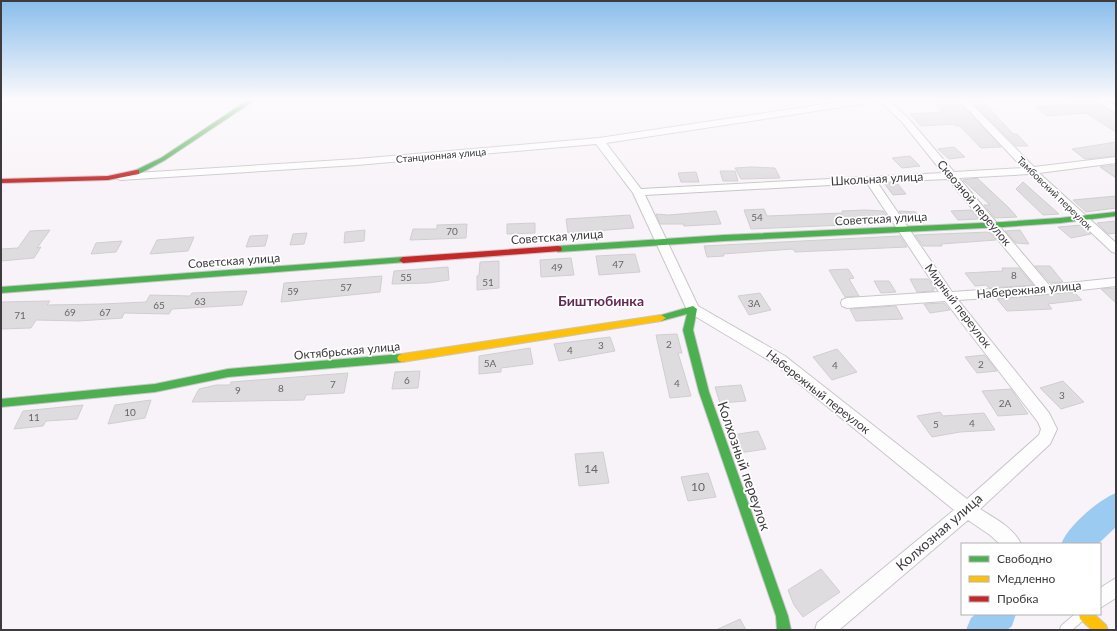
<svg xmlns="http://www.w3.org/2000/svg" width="1117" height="631" font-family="Lato,sans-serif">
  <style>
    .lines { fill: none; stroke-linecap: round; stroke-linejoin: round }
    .river { fill: #9ccbf2; fill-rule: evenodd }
    .building { fill: #dfdcdf; stroke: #d1ced1 }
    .lane-casing { stroke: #c9c6c9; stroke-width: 2 }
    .street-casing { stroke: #c9c6c9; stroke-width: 2 }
    .fast-casing { stroke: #c9c6c9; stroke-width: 2 }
    .slow-casing { stroke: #c9c6c9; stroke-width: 2 }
    .jam-casing { stroke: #c9c6c9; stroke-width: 2 }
    .lane { fill: #fefdfe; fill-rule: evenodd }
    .street { fill: #fefdfe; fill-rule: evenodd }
    .fast { fill: #4caf50; fill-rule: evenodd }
    .slow { fill: #ffc107; fill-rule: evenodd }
    .jam { fill: #c62828; fill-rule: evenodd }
    .labels { text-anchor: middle; stroke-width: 3.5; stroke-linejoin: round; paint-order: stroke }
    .far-street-label { font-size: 10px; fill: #3e3b3f; stroke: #fff }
    .number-label { font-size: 10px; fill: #676468 }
    .street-label { font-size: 12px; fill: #3e3b3f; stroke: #fff }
    .near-number-label { font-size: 12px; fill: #676468 }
    .quarter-label { font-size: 14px; font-weight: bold; fill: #632a55; stroke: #fff }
    .near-street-label { font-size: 14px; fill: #3e3b3f; stroke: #fff }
  </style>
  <rect width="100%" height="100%" fill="#f8f3f8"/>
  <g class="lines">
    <g class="river">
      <path d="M1116 493V527L1098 544H1061C1068 526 1098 500 1116 493Z"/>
      <path d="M976 614H1016L1012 626 1007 630H966L971 618Z"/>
    </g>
  </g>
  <g class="building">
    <path d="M933 100H958L1001 147 981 148 960 126H956L953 124 921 126 910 114 943 112Z"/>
    <path d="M970 100H982L1013 134H1017L1028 146H1016Z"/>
    <path d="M1071 100H1095L1116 114V132L1086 113 1047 116 1035 107 1075 104Z"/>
    <path d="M1116 142V156L1085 159 1072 149Z"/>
    <path d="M954 147 965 157 949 159 938 149Z"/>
    <path d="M910 156 920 166 902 168 892 158Z"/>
    <path d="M1116 165V178L1100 167Z"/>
    <path d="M751 167 775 168 780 178 741 179 735 168Z"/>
    <path d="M720 171H735L738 181H723Z"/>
    <path d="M696 172 699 182H681L678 173Z"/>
    <path d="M977 178 1008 207 1017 217 995 218 984 205H990L963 180Z"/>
    <path d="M1023 182 1059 214 1043 215 1016 189Z"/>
    <path d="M884 183H897L906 194 893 195Z"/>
    <path d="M1116 196V208L1086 212 1073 200Z"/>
    <path d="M764 209 767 216 843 213 842 211 865 210 883 211 892 223 751 229 744 210Z"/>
    <path d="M971 210 979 219 958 220 951 211Z"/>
    <path d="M716 211 721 224 684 226 683 224H660L656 214 668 215Z"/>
    <path d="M899 211 916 212 922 222H906Z"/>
    <path d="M630 215 634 228 568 233 566 219Z"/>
    <path d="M1116 221V233L1108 234 1097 223Z"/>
    <path d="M535 223V233L507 234V224Z"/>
    <path d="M467 224 466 238 410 240 413 229H437V225Z"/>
    <path d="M1082 225 1091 234 1071 238 1058 227Z"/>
    <path d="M50 230 37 248 41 247 34 258 1 261V249L18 248 30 231Z"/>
    <path d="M365 230 364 241 344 243 345 232Z"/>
    <path d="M1020 230 1029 244 1016 243 1005 231Z"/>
    <path d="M989 232 996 240 941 244 942 246H923L915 235Z"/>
    <path d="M307 233 304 244 290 245 293 234Z"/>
    <path d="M268 235 265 246 246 247 250 236Z"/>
    <path d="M900 236 907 247 795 252 793 249 723 254 724 256 707 257 704 246Z"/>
    <path d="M194 237 188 251 150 254 157 240Z"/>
    <path d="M122 241 116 252 91 254 96 243Z"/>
    <path d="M635 254 640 272 599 275 596 256Z"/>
    <path d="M571 258 574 275 541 277 540 260Z"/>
    <path d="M499 261V288L477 290V276L479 275 480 262Z"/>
    <path d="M1035 266H1050L1063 282 1050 283Z"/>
    <path d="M448 267 449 280 428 283 392 284 394 271Z"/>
    <path d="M1002 268H1019L1033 285 989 288 986 285 975 286 965 273 1003 271Z"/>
    <path d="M848 269 854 278 849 279 859 296 845 297 829 270Z"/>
    <path d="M382 276 380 292 281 302 284 283Z"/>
    <path d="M910 279H928L935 289H932L934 291 917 292Z"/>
    <path d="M874 281H889L896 292 881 293Z"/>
    <path d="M1116 288V303L1101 289Z"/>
    <path d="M247 291 242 305 172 309 169 314 124 313 122 318 79 321 36 320 31 328 1 329V302L50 301 47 305 102 304 146 302 150 295 190 296 192 293Z"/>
    <path d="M1074 292 1082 300 1048 304 1052 309 1007 311 997 299Z"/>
    <path d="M760 293 771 310 749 315 738 296Z"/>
    <path d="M944 303 950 310 930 313 924 304Z"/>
    <path d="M896 306 903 319 856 321 850 309Z"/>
    <path d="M677 334 682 353H678L691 396 670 398 656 335Z"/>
    <path d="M610 337 615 351 559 361 554 344Z"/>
    <path d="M530 348 533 364 501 368V372L479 374V356Z"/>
    <path d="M837 349 857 372 832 380 813 357Z"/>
    <path d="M984 355 988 359 997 371 977 373 965 357Z"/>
    <path d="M420 371 418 388 392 389 395 372Z"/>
    <path d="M348 373 344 393 306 395 304 400 192 402 199 389 216 385H230L231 382Z"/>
    <path d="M1063 381 1084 402 1061 409 1040 388Z"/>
    <path d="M741 385 746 401 720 403 715 387Z"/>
    <path d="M1011 389 1028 414 998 416 982 391Z"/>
    <path d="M151 400 145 418 108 424 115 405Z"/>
    <path d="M83 405 77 419 46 421 43 426 14 429 23 411Z"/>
    <path d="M940 412 943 416 984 413 995 430 960 432 932 437 917 416Z"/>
    <path d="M758 431 766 449 739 453 732 435Z"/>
    <path d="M603 452 609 483 579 486 575 454Z"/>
    <path d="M708 473 716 497 688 501 681 477Z"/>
    <path d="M821 569 840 592 803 617 794 605 788 590Z"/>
    <path d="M740 619 746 630H716Z"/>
  </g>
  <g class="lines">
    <g class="lane-casing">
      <path id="lane" d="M1075 614H1087L1086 618 1072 630H1060L1061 626Z"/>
    </g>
    <g class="street-casing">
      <g id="street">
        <path d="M852 100H872L868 103 606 143 641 189 943 173 902 122 879 100H888L908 118 954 172 1023 168 959 100H968L1034 167 1116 157V163L1039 173 1116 243V253L1112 252 1029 174 959 178 1049 285 1116 278V286L1046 294 958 300 1049 413 1057 429 1050 444 980 509C994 518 1014 528 1021 544H1000L990 535 968 520 839 630H815L817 623 954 510 775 364 688 312 633 193 596 144 357 165 120 180 115 177 120 174 357 159 599 138ZM948 179 1036 286 952 292 877 182ZM867 183 939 292 847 298 842 300 841 303 842 306 847 308 945 301 1038 422 1041 429 1039 435 967 499 785 356 698 306 645 195Z"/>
        <path d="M1096 100H1106L1116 106V113Z"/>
        <path d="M1116 578V598L1100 608V588Z"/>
      </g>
    </g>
    <g class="fast-casing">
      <g id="fast">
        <path d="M248 100H255L165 160 139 174H136L132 172 161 158Z"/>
        <path d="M1116 212V216L1060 223 1003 227 724 241 558 252 554 249 558 246 724 235 1003 222 1060 218Z"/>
        <path d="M403 257 406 258 407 260 406 262 1 293V287Z"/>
        <path d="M693 306 697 309 693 330 709 392 788 616 791 630H777L776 616 699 392 683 330 687 314 661 321 656 318 658 316Z"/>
        <path d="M402 354 405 355 407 358 405 361 402 362 228 377 155 392 1 407V399L155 384 228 369Z"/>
      </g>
    </g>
    <g class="slow-casing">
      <g id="slow">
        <path d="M661 315 666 318 661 321 402 362 399 361 397 358 399 355 402 354Z"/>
        <path d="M1079 614H1094L1106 625 1108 630H1092L1080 619Z"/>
      </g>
    </g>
    <g class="jam-casing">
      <g id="jam">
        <path d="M136 170H139V174L108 180 1 183V179L108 176Z"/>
        <path d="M558 246 561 247 562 249 561 251 403 263 399 260 403 257Z"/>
      </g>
    </g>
    <use href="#lane" class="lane"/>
    <use href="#street" class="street"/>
    <use href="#fast" class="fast"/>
    <use href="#slow" class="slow"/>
    <use href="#jam" class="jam"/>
  </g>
  <linearGradient id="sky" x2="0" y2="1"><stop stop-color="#89bdec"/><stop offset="0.53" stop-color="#fcfafc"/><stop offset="1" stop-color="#fcfafc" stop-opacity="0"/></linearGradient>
  <rect width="1117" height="188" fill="url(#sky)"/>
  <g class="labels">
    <g class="far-street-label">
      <text transform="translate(441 155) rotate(-5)" y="4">Станционная улица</text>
      <text transform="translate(1055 193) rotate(44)" y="4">Тамбовский переулок</text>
    </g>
    <g class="number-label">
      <text x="757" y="221">54</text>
      <text x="452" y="235">70</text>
      <text x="618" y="268">47</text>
      <text x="557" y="271">49</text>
      <text x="1014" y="279">8</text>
      <text x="406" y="281">55</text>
      <text x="488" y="286">51</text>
      <text x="346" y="291">57</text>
      <text x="293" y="295">59</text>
      <text x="200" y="305">63</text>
      <text x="754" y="307">3А</text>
      <text x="159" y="309">65</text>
      <text x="70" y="316">69</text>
      <text x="105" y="316">67</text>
      <text x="20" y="319">71</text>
      <text x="669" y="348">2</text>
      <text x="601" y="349">3</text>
      <text x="570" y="354">4</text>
      <text x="490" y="367">5А</text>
      <text x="981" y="368">2</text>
      <text x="835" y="369">4</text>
      <text x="407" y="384">6</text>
      <text x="677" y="387">4</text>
      <text x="333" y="388">7</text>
      <text x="281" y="392">8</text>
      <text x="238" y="394">9</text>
      <text x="1062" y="399">3</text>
      <text x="1005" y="407">2А</text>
      <text x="130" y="416">10</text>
      <text x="34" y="421">11</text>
      <text x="972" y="427">4</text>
      <text x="936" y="428">5</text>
    </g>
    <g class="street-label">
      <text transform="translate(877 179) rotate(-3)" y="4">Школьная улица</text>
      <text transform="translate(974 203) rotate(50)" y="4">Сквозной переулок</text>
      <text transform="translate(881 219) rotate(-3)" y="4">Советская улица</text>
      <text transform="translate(557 237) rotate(-4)" y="4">Советская улица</text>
      <text transform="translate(234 261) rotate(-4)" y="4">Советская улица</text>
      <text transform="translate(1029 290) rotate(-5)" y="4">Набережная улица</text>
      <text transform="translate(958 306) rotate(53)" y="4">Мирный переулок</text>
      <text transform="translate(347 351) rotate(-5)" y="4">Октябрьская улица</text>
      <text transform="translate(818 392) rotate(38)" y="4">Набережный переулок</text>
    </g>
    <g class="near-number-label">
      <text x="591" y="473">14</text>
      <text x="698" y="491">10</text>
    </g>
    <g class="quarter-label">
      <text x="601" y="306">Биштюбинка</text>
    </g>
    <g class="near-street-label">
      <text transform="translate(744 466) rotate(71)" y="5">Колхозный переулок</text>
      <text transform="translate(939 532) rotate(-41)" y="5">Колхозная улица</text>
    </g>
  </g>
  <rect width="1117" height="631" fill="none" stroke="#3e3b3f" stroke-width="4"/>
  <rect x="961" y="543" width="140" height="72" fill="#ffffff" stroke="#b2b1b2"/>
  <rect x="969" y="556" width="20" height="6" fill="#4caf50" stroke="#b2b1b2"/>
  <text x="997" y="563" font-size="12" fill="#3e3b3f">Свободно</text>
  <rect x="969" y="576" width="20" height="6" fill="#ffc107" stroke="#b2b1b2"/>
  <text x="997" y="583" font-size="12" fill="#3e3b3f">Медленно</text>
  <rect x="969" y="596" width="20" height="6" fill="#c62828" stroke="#b2b1b2"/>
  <text x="997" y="603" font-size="12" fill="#3e3b3f">Пробка</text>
</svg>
